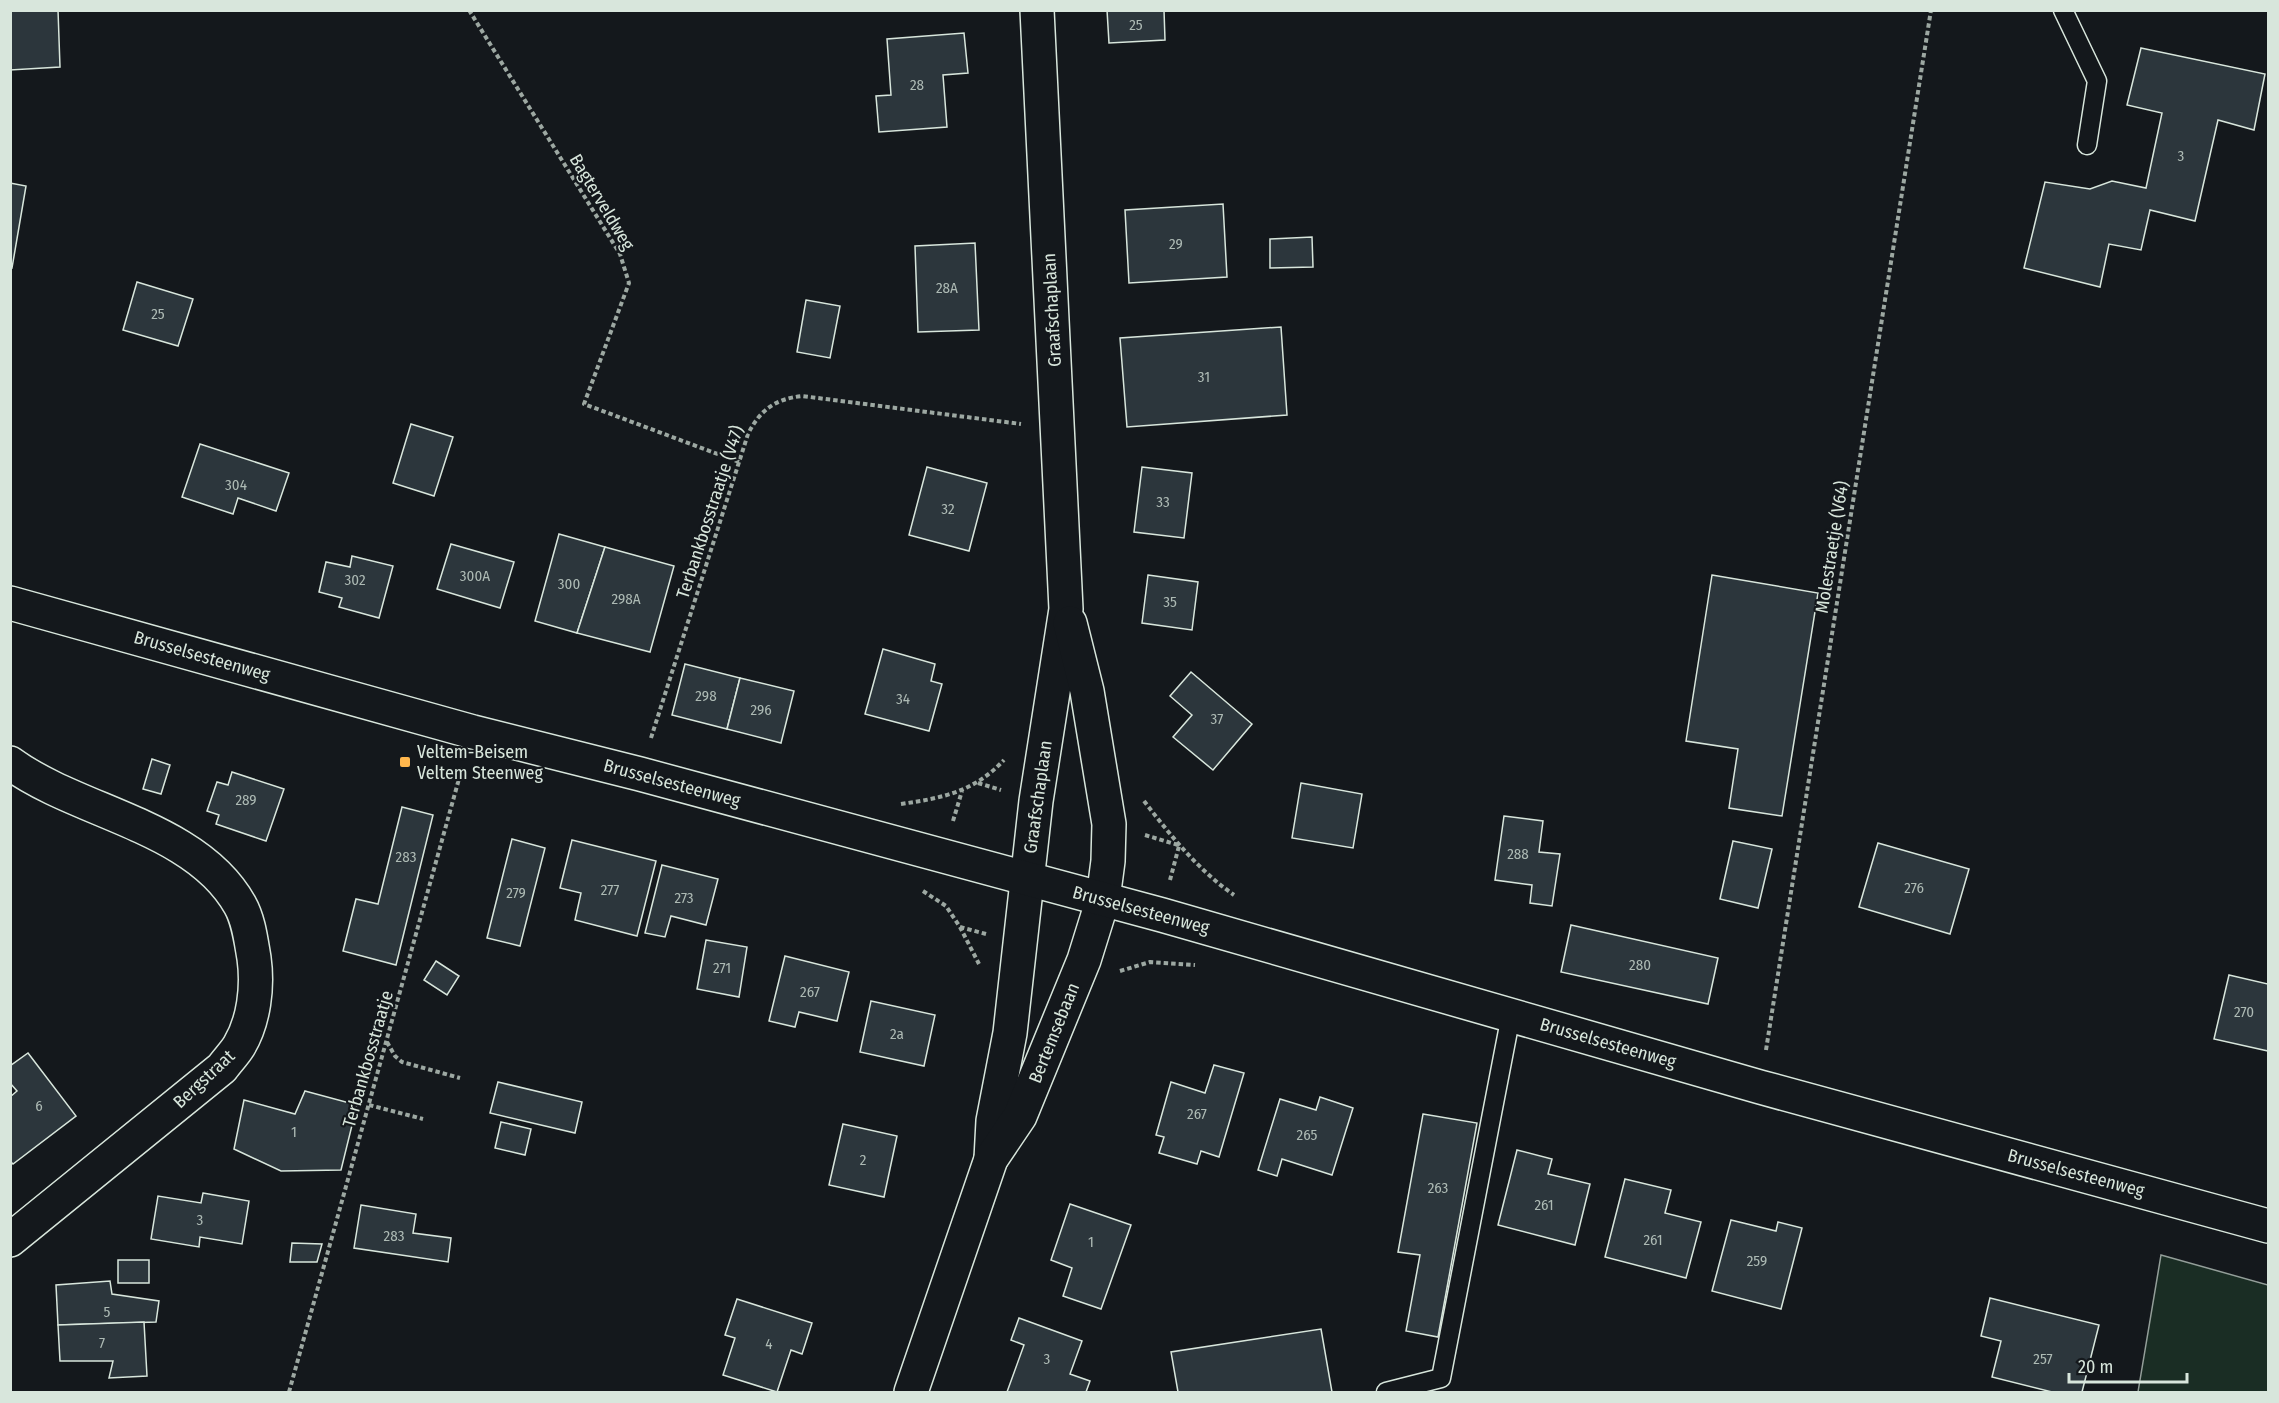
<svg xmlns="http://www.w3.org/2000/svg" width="2279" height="1403" font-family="'Fira Sans Condensed',sans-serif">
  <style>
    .green { fill: #1a2d24; stroke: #939e99; stroke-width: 1.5 }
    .building { fill: #2c363c; stroke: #d8e6dc; stroke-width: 1.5 }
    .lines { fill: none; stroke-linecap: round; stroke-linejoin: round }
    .lane-casing { stroke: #d8e6dc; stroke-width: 21 }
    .street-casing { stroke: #d8e6dc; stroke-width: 36 }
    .secondary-casing { stroke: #d8e6dc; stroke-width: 36 }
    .primary-casing { stroke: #d8e6dc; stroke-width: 36 }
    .path { stroke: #9da8a2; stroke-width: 4; stroke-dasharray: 4.5 3; stroke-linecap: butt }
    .lane { stroke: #14181c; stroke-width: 18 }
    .street { stroke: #14181c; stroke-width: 33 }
    .secondary { stroke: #14181c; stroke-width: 33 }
    .primary { stroke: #14181c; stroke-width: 33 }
    .poi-dot { fill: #ffb74d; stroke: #14181c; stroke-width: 2 }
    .labels { text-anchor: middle; stroke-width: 4.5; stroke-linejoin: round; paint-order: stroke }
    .number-label { font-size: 15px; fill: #adbab4 }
    .street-label { font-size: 18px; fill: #d8e6dc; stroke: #14181c }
    .poi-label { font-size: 18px; fill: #d8e6dc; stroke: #14181c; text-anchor: start }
  </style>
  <rect width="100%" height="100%" fill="#14181c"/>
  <path class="green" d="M2161 1255 2268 1285V1392H2138Z"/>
  <g class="building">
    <path d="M10 10H58L60 67 10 70Z"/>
    <path d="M1107 10H1164L1165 40 1109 43Z"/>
    <path d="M964 33 968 73 943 75 947 127 879 132 876 96 891 95 887 39Z"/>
    <path d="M2141 48 2265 74 2254 130 2218 120 2195 221 2150 210 2141 250 2109 244 2100 287 2024 268 2045 182 2090 189 2112 181 2146 188 2162 113 2127 105Z"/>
    <path d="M10 183 26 186 12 268 10 267Z"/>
    <path d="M1223 204 1227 277 1129 283 1125 210Z"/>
    <path d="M1312 237 1313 267 1270 268V239Z"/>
    <path d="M975 243 979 330 918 332 915 246Z"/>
    <path d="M137 282 193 299 178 346 123 330Z"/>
    <path d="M806 300 840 306 830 358 797 352Z"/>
    <path d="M1281 327 1287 415 1127 427 1120 338Z"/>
    <path d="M411 424 453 437 434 496 393 483Z"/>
    <path d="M200 444 289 473 276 511 238 498 233 514 182 497Z"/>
    <path d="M927 467 987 483 969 551 909 535Z"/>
    <path d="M1142 467 1192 473 1184 538 1134 532Z"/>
    <path d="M559 534 605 547 577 633 535 621Z"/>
    <path d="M451 544 514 562 500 608 437 589Z"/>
    <path d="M605 547 674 566 650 652 577 633Z"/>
    <path d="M352 556 393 566 379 618 339 607 342 598 319 592 326 562 350 567Z"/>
    <path d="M1148 575 1198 582 1192 630 1142 623Z"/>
    <path d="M1712 575 1818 593 1782 816 1729 808 1738 749 1686 741Z"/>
    <path d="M883 649 935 664 931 681 942 684 929 731 865 714Z"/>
    <path d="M685 664 740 678 727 729 672 715Z"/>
    <path d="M1191 672 1252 724 1213 770 1173 737 1192 715 1170 696Z"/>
    <path d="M740 678 794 691 781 743 727 729Z"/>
    <path d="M152 759 170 765 161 794 143 789Z"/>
    <path d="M232 772 284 789 266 841 216 824 219 815 207 811 217 782 228 785Z"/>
    <path d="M1301 783 1362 794 1353 848 1292 838Z"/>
    <path d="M402 807 433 815 396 965 343 951 356 899 378 904Z"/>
    <path d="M1504 816 1543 821 1539 852 1560 854 1552 906 1530 903 1532 885 1495 880Z"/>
    <path d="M512 839 545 848 520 946 487 938Z"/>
    <path d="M572 840 656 861 637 936 575 920 581 893 560 888Z"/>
    <path d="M1733 841 1772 849 1758 908 1720 899Z"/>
    <path d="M1878 843 1969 869 1950 934 1859 907Z"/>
    <path d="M662 865 718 879 706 925 671 916 665 937 645 933Z"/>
    <path d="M1571 925 1718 958 1708 1004 1561 972Z"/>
    <path d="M706 940 747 947 739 997 697 989Z"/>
    <path d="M785 956 849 972 837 1021 799 1012 795 1027 769 1021Z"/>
    <path d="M436 961 459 976 447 995 424 980Z"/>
    <path d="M2229 975 2268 984V1051L2214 1039Z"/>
    <path d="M871 1001 935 1015 924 1066 860 1052Z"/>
    <path d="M28 1053 76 1116 13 1164 10 1161V1097L17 1091 10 1083V1066Z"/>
    <path d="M1214 1065 1244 1073 1219 1157 1201 1151 1197 1164 1159 1153 1164 1137 1156 1135 1171 1082 1205 1093Z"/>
    <path d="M498 1082 582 1102 575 1133 490 1113Z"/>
    <path d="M305 1091 357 1105 341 1170 281 1171 234 1149 244 1100 295 1114Z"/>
    <path d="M1320 1097 1353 1108 1332 1175 1282 1159 1277 1176 1258 1170 1280 1099 1316 1110Z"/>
    <path d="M1423 1114 1477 1123 1438 1337 1406 1331 1420 1255 1398 1252Z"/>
    <path d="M501 1122 531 1129 525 1155 495 1148Z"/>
    <path d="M843 1124 897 1136 884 1197 829 1185Z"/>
    <path d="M1517 1150 1552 1159 1548 1174 1590 1184 1575 1245 1498 1225Z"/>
    <path d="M1625 1179 1671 1190 1665 1213 1701 1222 1686 1278 1605 1257Z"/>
    <path d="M203 1193 249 1201 242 1244 200 1237 199 1247 151 1239 158 1196 201 1203Z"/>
    <path d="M1070 1204 1131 1225 1101 1309 1063 1296 1072 1268 1051 1260Z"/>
    <path d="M361 1205 416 1214 413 1233 451 1238 448 1262 354 1248Z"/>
    <path d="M1731 1220 1776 1231 1778 1222 1802 1228 1781 1309 1712 1291Z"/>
    <path d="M292 1243 322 1244 317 1262H290Z"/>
    <rect x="118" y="1260" width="31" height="23"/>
    <path d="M110 1281 112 1294 159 1301 156 1322 58 1325 56 1285Z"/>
    <path d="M1990 1298 2099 1325 2082 1392H2052L1992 1377 2001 1341 1981 1336Z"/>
    <path d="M737 1299 812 1323 802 1354 791 1350 777 1392 723 1375 735 1338 725 1335Z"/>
    <path d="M1019 1318 1082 1341 1070 1374 1090 1381 1086 1392H1007L1024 1345 1011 1340Z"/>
    <path d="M144 1322 147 1376 109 1378 113 1361H60L58 1325Z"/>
    <path d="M1321 1329 1332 1392H1178L1171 1352Z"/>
  </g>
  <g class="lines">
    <g class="lane-casing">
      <g id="lane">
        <path d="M2063 10 2097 81 2087 145"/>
        <path d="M1386 1392 1441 1378 1511 1015"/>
      </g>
    </g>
    <g class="street-casing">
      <path id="street" d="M10 763C78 813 196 826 240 905 249 921 251 941 254 958 258 987 254 1021 239 1046 234 1054 227 1061 222 1068L10 1240"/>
    </g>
    <g class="secondary-casing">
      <g id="secondary">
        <path d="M991 1159 993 1121 1010 1033 1036 801 1066 609 1037 10"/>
        <path d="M911 1392 991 1159 1020 1116 1084 960 1103 899 1108 861 1109 824 1087 691 1070 623"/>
      </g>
    </g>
    <g class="primary-casing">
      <path id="primary" d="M10 603 473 732 640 774 1162 915 1760 1087 2268 1226"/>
    </g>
    <g class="path">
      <path d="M469 10 620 254 629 283 584 404 739 462"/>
      <path d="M651 738 748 434C760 410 775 399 802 396L1021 424"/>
      <path d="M978 783 1001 790"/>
      <path d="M1144 801C1171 836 1198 870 1234 895"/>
      <path d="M901 804C942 798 974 792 1004 760"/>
      <path d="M953 821 962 791"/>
      <path d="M1145 835 1178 845"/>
      <path d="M1170 880 1179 846"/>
      <path d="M923 891 946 906 960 927 979 964"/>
      <path d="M960 927 986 934"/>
      <path d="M1120 971 1150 962 1195 965"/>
      <path d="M387 1042 395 1056 402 1062 460 1078"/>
      <path d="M1766 1050 1931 10"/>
      <path d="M369 1105 423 1119"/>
      <path d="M289 1392 462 768"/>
    </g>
    <use href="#lane" class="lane"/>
    <use href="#street" class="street"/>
    <use href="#secondary" class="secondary"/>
    <use href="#primary" class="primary"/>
  </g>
  <rect class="poi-dot" x="399" y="756" width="12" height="12" rx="3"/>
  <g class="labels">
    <g class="number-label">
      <text x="1136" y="30">25</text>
      <text x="917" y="90">28</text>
      <text x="2181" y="161">3</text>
      <text x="1176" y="249">29</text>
      <text x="947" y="293">28A</text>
      <text x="158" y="319">25</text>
      <text x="1204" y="382">31</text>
      <text x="236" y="490">304</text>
      <text x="1163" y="507">33</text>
      <text x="948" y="514">32</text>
      <text x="475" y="581">300A</text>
      <text x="355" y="585">302</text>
      <text x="569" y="589">300</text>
      <text x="626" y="604">298A</text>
      <text x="1170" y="607">35</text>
      <text x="706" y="701">298</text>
      <text x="903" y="704">34</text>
      <text x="761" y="715">296</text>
      <text x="1217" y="724">37</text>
      <text x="246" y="805">289</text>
      <text x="1518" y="859">288</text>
      <text x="406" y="862">283</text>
      <text x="1914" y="893">276</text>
      <text x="610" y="895">277</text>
      <text x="516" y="898">279</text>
      <text x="684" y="903">273</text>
      <text x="1640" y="970">280</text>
      <text x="722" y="973">271</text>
      <text x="810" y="997">267</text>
      <text x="2244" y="1017">270</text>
      <text x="897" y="1039">2a</text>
      <text x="39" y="1111">6</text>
      <text x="1197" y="1119">267</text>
      <text x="294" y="1137">1</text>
      <text x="1307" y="1140">265</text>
      <text x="863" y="1165">2</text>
      <text x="1438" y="1193">263</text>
      <text x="1544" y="1210">261</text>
      <text x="200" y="1225">3</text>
      <text x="394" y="1241">283</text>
      <text x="1653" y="1245">261</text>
      <text x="1091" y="1247">1</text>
      <text x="1757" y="1266">259</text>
      <text x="107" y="1317">5</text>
      <text x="102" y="1348">7</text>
      <text x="769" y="1349">4</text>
      <text x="1047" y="1364">3</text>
      <text x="2043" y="1364">257</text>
    </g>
    <g class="street-label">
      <text transform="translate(602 202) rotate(59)" y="6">Bagterveldweg</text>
      <text transform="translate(1052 310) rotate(-93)" y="6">Graafschaplaan</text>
      <text transform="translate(710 512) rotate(-72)" y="6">Terbankbosstraatje (V47)</text>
      <text transform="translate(1832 547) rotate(-81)" y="6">Molestraetje (V64)</text>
      <text transform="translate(202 656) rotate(16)" y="6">Brusselsesteenweg</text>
      <text transform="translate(672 783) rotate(15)" y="6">Brusselsesteenweg</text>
      <text transform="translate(1038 797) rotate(-82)" y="6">Graafschaplaan</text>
      <text transform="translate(1141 910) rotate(15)" y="6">Brusselsesteenweg</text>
      <text transform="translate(1054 1033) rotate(-68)" y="6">Bertemsebaan</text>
      <text transform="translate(1608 1043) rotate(16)" y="6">Brusselsesteenweg</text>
      <text transform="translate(368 1059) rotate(-74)" y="6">Terbankbosstraatje</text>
      <text transform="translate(204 1079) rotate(-43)" y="6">Bergstraat</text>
      <text transform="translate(2076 1173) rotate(15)" y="6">Brusselsesteenweg</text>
    </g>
    <g class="poi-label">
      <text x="417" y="758">Veltem-Beisem<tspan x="417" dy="21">Veltem Steenweg</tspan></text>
    </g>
  </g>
  <rect width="2279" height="1403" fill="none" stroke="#d8e6dc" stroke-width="24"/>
  <path d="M2069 1373v9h118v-9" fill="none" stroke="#d8e6dc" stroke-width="3"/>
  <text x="2078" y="1373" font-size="18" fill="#d8e6dc" stroke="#14181c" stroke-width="4.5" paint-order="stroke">20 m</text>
</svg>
